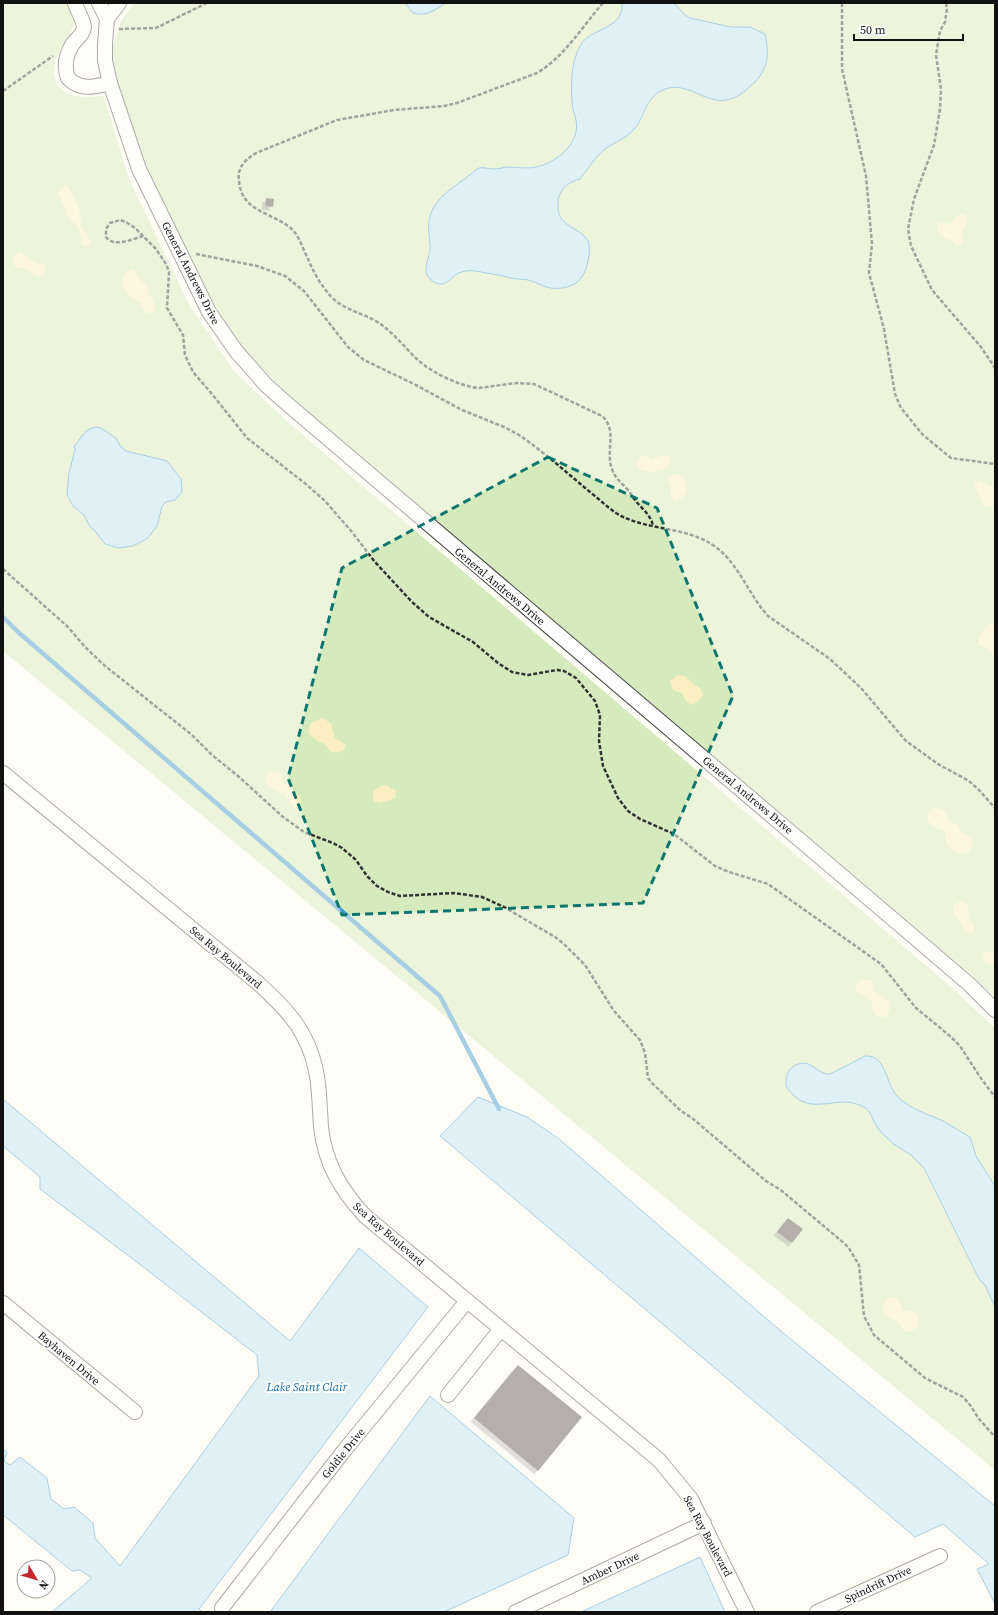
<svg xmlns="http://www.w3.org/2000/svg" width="998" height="1615" font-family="'Source Serif 4',serif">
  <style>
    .green { fill: #d5ebbd }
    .sand { fill: #fbeec1 }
    .water { fill: #b9e0f7; stroke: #3f96cf }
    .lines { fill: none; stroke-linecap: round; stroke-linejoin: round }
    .stream { stroke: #3f96cf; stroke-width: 4.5 }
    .building { fill: #5a524d; filter: url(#shadow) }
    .minor-casing { stroke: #444; stroke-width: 16 }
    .path { stroke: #333; stroke-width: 2.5; stroke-dasharray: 4 2; stroke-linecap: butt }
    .minor { stroke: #fff; stroke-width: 14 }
    .marked { fill: none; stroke: #0f766e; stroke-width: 3; stroke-dasharray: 8 5; stroke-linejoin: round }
    .labels { text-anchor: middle; stroke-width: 4; stroke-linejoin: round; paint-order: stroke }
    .street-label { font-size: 11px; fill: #111; stroke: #fff }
    .water-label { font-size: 12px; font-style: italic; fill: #1768a6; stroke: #fff }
  </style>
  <defs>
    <filter id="shadow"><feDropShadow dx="-3.5" dy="3.5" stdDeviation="0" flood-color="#0004"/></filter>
  </defs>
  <rect width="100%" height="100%" fill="#fffdf5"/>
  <g class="green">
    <path d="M3 3H69L76 20C72 28 69 38 64 45 63 46 61 48 60 50 48 72 54 95 82 97 89 97 97 96 104 96L129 179 190 306 233 370 290 424 956 991 995 1028V1470L3 651Z"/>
    <path d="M134 3H995V997L976 979 293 399 252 359 231 331 212 301 187 255 146 164 116 80 112 49 121 21Z"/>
  </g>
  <g class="sand">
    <path d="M64 186H67C74 195 83 215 81 226L89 239 91 244 86 246 82 244 80 232 76 224 69 219 66 209 58 194 59 190Z"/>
    <path d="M963 214 967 219 966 224 961 232 963 242 961 245 957 246C950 237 940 240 937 229L939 222 950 224 958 215Z"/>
    <path d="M19 252 23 253 33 261 44 265C46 270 45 272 42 276H36L27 269 15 267 13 262V257Z"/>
    <path d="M132 269 135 271 140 280 147 286 149 295 153 300 155 308 153 313H150L145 312 140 303 129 296 122 287C122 281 123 277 126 271Z"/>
    <path d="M645 455 653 460 663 455 670 458 671 461C667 473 645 475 637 467V463L641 456Z"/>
    <path d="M674 474C691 475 690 496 676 502L671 498V488L668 480 669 477Z"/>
    <path d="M980 480 989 486H995V506C992 506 988 507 985 506 983 505 976 488 974 485L975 481Z"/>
    <path d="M990 624 995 626V656L987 648 979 644C977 638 984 627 990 624Z"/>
    <path d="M677 675 685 676 694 685 701 689 703 695 698 702 691 705 686 701 682 693 673 690 670 681Z"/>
    <path d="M322 718 331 723 335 738 345 744V749C340 753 336 753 330 751L325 744C316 739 303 737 311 723Z"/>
    <path d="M271 771 281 774 286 785 301 797V804L296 808 292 806 285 795 269 787 266 779 267 773Z"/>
    <path d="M386 785 396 791 395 798 380 803 374 801C369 791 378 787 386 785Z"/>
    <path d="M936 807 945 811 949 822 958 825 963 834 972 838 973 845C967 857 953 856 947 844 946 841 946 836 945 832 938 827 930 827 927 818 929 813 931 809 936 807Z"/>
    <path d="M961 901C971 903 967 908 969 916 970 922 975 924 974 931L969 934 964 931 960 921 953 914 954 905Z"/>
    <path d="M988 952H995V966L987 963 983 959V954Z"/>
    <path d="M867 979 872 981 874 991 889 1001C894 1019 873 1026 872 1002L864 996 857 992 855 986 859 981Z"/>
    <path d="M888 1297 897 1298 901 1304 902 1310 904 1311H911L918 1315 919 1324C915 1330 912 1331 905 1332L898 1322 884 1315 883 1304Z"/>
  </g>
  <g class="water">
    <path d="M405 3H446C435 10 426 17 413 13Z"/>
    <path d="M622 3H674L684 14 690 18 731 27H750L765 34C769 53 769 67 755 82 748 88 740 97 730 99 707 107 687 79 663 90 644 99 646 115 635 128 627 138 615 142 605 149 594 158 588 169 580 179 572 181 565 185 561 192 558 197 558 201 558 207 558 227 579 226 588 241 592 249 587 272 581 278 577 284 569 287 562 288 548 290 543 285 531 281 526 279 521 279 516 279 506 277 496 274 486 273 477 271 468 269 459 273 453 275 447 286 439 284 415 276 432 258 430 245 429 231 426 221 434 207 442 192 464 181 477 169 482 166 488 169 494 169 498 169 502 168 506 167 518 167 531 170 543 165 561 158 580 142 576 120 575 114 572 109 572 102 571 83 571 63 580 46 587 31 614 29 620 15 622 11 622 7 622 3Z"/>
    <path d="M96 427 101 428 116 438 120 446 126 451 167 461 181 479 182 492 175 500 166 502 162 506 157 526 148 538 133 546 118 548 105 544 95 531 90 527 84 515 73 506 67 495 69 473 75 450 74 446C82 439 82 430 96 427Z"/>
    <path d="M865 1056C887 1055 885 1083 897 1096 909 1109 928 1114 943 1121 952 1126 961 1132 970 1137L976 1156 995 1186V1307L985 1285 979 1279 924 1168C920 1164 915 1159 911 1155 902 1149 893 1145 886 1137 882 1133 878 1129 876 1125 870 1115 872 1110 859 1105 836 1094 807 1120 786 1086 786 1078 786 1071 794 1066 811 1056 816 1075 830 1074Z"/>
    <path d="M478 1097 527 1117 558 1138 776 1327 995 1506V1604L977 1569 989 1564 943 1524 915 1537 440 1136Z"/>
    <path d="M3 1099 290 1341 359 1248 428 1307 199 1609 202 1612H52L92 1578 80 1570 72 1571 3 1515V1449L7 1452 4 1461 10 1465 20 1457 47 1478 51 1499 64 1509 74 1507 93 1523 95 1538 120 1566 259 1376 257 1355 146 1269 40 1189V1177L3 1146Z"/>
    <path d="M430 1396 574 1518 568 1555 444 1612H270Z"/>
    <path d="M700 1557 725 1612H581Z"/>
  </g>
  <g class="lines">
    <path class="stream" d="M3 617 18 632 440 996 499 1109"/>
  </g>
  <g class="building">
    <path d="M266 198 274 199 273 207 265 206Z"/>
    <path d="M788 1218 803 1229 792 1243 777 1232Z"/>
    <path d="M518 1365 582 1417 538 1471 474 1418Z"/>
  </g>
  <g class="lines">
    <g class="minor-casing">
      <g id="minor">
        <path d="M75 3C77 10 83 19 84 27 84 34 76 39 72 45 66 55 64 67 68 78 81 91 94 87 110 83"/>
        <path d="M99 3 107 19 105 44V61L110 83 139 169 209 312 236 351 266 385 285 402 914 937 970 985 995 1010"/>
        <path d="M107 19 119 3"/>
        <path d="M3 773 258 983C276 1000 296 1018 306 1041 320 1069 319 1098 321 1127 325 1164 341 1190 365 1216L659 1460 691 1499 747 1612"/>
        <path d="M3 1303 135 1412"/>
        <path d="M448 1395 501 1329"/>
        <path d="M222 1608 343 1452 467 1301"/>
        <path d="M516 1612 704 1523"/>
        <path d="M817 1612 940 1556"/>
      </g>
    </g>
    <g class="path">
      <path d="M603 3C582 27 564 57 537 73L457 103 444 106 394 110 337 120 256 153C245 160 237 167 239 181 242 216 280 212 296 234 301 242 304 251 308 259 313 271 319 282 328 293 341 310 362 312 379 323 394 333 405 348 418 360 432 373 460 386 478 388L517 383 534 384 602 416C618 430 605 451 612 469 615 479 622 483 629 491 631 494 633 498 636 501 642 509 651 515 653 526"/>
      <path d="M842 3V69L866 176 872 244 869 273 884 329 895 394 901 408 923 435 951 458 995 464"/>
      <path d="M946 3 947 9 945 22 940 31 936 55 941 89 940 109 934 145 914 199 908 229 911 246 932 290 981 347 995 368"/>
      <path d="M119 29 156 28 207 3"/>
      <path d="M3 91 53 56"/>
      <path d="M143 236C133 239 114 248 106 237V229L110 223 120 220 126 222 135 228 156 249 166 264 169 272 167 308 183 335 185 355 193 372 212 394 247 438 307 485 325 501 352 532 375 562 412 602 429 617 473 642 498 663 512 672 528 675 557 670 564 671 576 678 595 701 600 715 599 741 603 766 618 798 628 811 640 819 674 834 715 866 729 872 768 884 881 964 916 1008 950 1036 960 1046 980 1077 995 1097"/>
      <path d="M196 254 257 266 285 276 304 291 348 347 364 360 414 384 462 410 504 427 519 435C544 452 567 473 590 492 599 499 607 507 616 513 647 532 687 525 717 548 739 565 749 595 768 616L830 659 861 688 906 741 938 764 969 781 978 789 995 808"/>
      <path d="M3 569 68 627 85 647 105 666 192 735 212 755 238 776 283 817 304 832 333 843 342 848 356 860 367 876 377 886 388 892 400 896 454 893 482 897 504 907 555 937 564 944 585 965 614 1011 640 1040 645 1053 648 1078 652 1083 681 1111 692 1118 766 1181 782 1191 845 1244 850 1250 859 1265 864 1316 874 1335 925 1378 963 1397 970 1405 979 1419 995 1437"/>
    </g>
    <use href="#minor" class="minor"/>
  </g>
  <path d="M0 0H998V1615H0ZM548 457 657 508 733 696 643 903 342 915 288 778 342 568Z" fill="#fffdf5" fill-opacity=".55" fill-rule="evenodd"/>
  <path class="marked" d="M548 457 657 508 733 696 643 903 342 915 288 778 342 568Z"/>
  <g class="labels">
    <g class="street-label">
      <text transform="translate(191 273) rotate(63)" y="4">General Andrews Drive</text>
      <text transform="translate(500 586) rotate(40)" y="4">General Andrews Drive</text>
      <text transform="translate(748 795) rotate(40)" y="4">General Andrews Drive</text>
      <text transform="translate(226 957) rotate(40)" y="4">Sea Ray Boulevard</text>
      <text transform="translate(389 1234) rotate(41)" y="4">Sea Ray Boulevard</text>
      <text transform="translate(69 1358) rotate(40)" y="4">Bayhaven Drive</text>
      <text transform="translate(343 1453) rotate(-51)" y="4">Goldie Drive</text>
      <text transform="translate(708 1536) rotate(62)" y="4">Sea Ray Boulevard</text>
      <text transform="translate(610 1568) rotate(-25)" y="4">Amber Drive</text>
      <text transform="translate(878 1584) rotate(-25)" y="4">Spindrift Drive</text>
    </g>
    <g class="water-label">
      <text x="307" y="1391">Lake Saint Clair</text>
    </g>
  </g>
  <rect width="998" height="1615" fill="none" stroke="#111111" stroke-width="8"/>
  <g transform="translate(36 1579) rotate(128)"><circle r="19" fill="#ffffff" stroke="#a0a0a0"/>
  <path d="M0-3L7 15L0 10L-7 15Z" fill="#c4262e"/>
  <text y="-6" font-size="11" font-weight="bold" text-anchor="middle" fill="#111111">N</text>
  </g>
  <path d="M854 34v6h109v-6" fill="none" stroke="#111111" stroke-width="2"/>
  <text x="860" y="34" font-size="12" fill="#111111" stroke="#ffffff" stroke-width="3" paint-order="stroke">50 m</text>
</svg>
